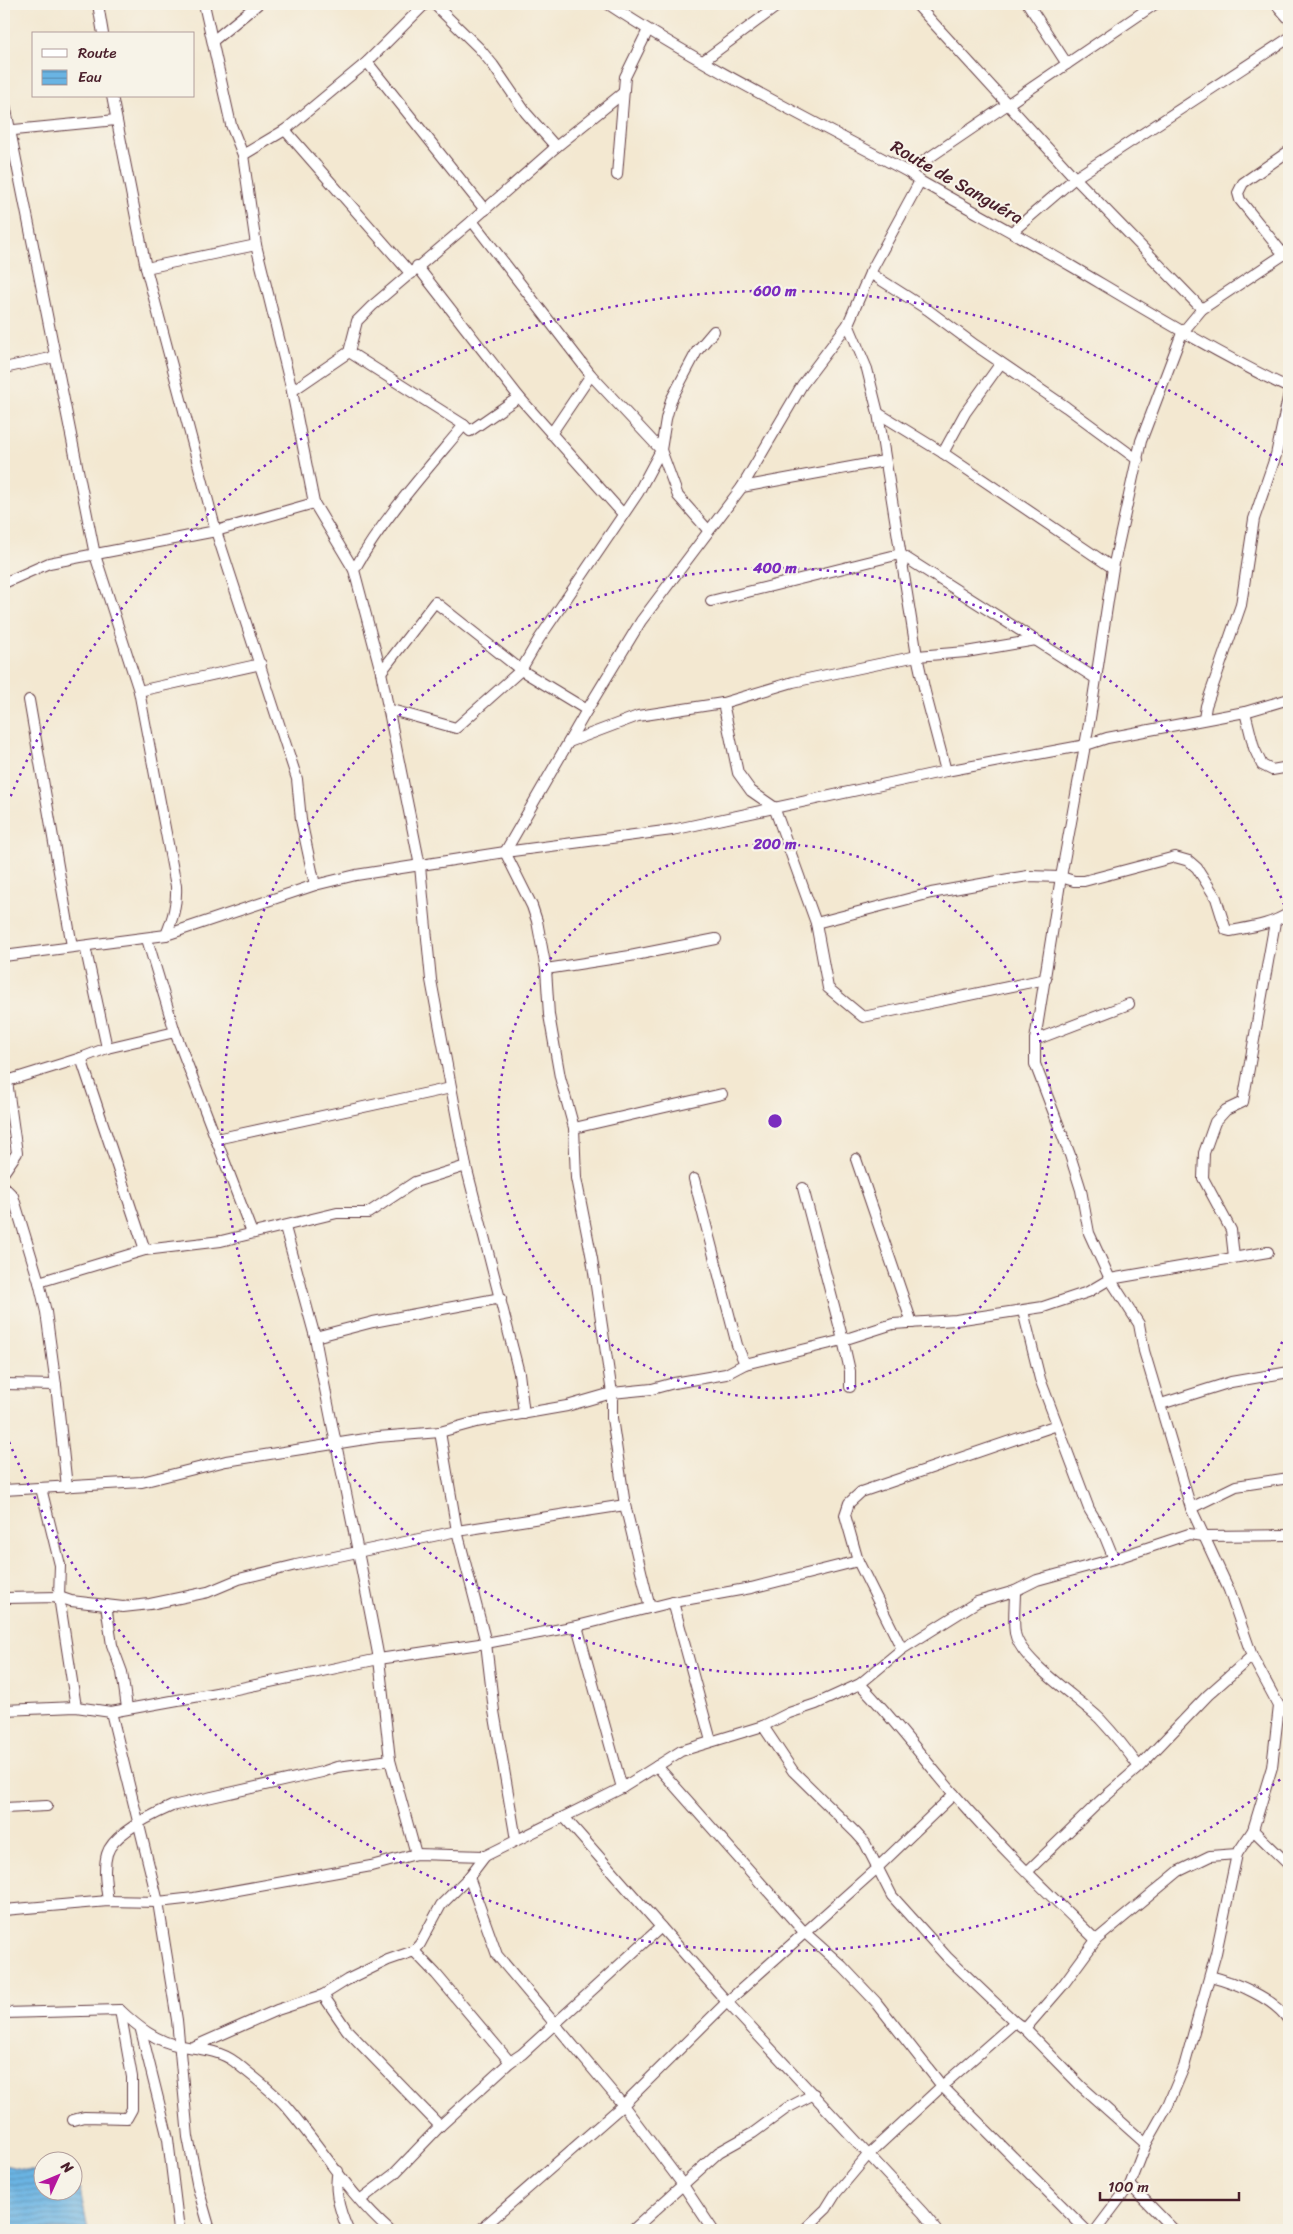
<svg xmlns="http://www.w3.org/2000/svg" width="1293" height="2234" font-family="Sriracha,sans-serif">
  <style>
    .water { fill: url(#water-rules); stroke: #5a6a87 }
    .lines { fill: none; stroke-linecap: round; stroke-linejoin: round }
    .minor-casing { stroke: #633d44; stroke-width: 12 }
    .minor { stroke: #fff; stroke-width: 10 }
    .ring { fill: none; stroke: #7b2cbf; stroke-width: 2.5; stroke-dasharray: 2.5 5 }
    .labels { text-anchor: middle; stroke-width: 4.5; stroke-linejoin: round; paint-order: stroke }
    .street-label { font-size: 18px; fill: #4a1f2b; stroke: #f7f3e8 }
    .centre { fill: #7b2cbf; stroke: #f7f3e8; stroke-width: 2.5 }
    .ring-label { font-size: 15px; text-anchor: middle; font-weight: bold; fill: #7b2cbf; stroke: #f7f3e8; stroke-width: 4.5; stroke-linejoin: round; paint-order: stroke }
  </style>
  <defs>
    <pattern id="water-rules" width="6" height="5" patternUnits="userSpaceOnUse" patternTransform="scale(1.25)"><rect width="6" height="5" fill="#6ab4e3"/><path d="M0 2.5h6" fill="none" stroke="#5992b8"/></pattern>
  </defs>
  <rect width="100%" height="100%" fill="#f7f3e8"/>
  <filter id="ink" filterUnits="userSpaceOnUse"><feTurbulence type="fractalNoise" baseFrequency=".02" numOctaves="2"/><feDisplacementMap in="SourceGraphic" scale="10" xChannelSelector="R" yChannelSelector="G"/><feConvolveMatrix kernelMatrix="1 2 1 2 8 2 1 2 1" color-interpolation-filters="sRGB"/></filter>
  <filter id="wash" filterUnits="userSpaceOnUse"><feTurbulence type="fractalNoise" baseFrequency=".0096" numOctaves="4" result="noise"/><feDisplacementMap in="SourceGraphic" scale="20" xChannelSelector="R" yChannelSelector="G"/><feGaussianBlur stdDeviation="1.12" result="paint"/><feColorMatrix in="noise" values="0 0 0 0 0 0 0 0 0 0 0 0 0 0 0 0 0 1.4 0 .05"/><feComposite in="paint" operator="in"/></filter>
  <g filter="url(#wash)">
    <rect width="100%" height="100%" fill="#f3e8d1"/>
    <path class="water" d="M4 2165 42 2173V2192H72L73 2185 80 2189 88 2230H4Z"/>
  </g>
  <g filter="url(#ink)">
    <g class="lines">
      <g class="minor-casing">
        <g id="minor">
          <path d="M98 4 103 34"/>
          <path d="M204 4 231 125 243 155 256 245 292 391 314 503 354 570 381 672 420 866 431 980 442 1039 466 1166 519 1373 524 1414"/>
          <path d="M434 4 479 48 493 65 526 113 556 147"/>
          <path d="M608 4C704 67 807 118 908 172L920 181C971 210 1023 238 1073 267 1144 309 1214 352 1289 388"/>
          <path d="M916 4 1075 178 1202 309"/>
          <path d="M1028 4 1067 64"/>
          <path d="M1276 4 1289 19"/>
          <path d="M214 40 258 4"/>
          <path d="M703 61 780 4"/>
          <path d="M367 62 485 210"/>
          <path d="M112 96 146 268 216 531 297 779 301 820 315 885"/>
          <path d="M4 100 95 555 139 691 176 886C177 904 173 918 166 935"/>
          <path d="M285 130 411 274"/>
          <path d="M4 131 116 120"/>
          <path d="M243 155 285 130 367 62 425 4"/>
          <path d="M908 172 1155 4"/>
          <path d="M617 175 625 77 648 30"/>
          <path d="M472 221 591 375 661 450 678 496 708 530"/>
          <path d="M1012 232 1075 178 1289 38"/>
          <path d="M1284 255 1240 200 1238 193 1243 183 1289 151"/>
          <path d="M417 266 519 397 623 514"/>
          <path d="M146 268 256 245"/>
          <path d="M870 273 928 310 975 345 1066 407 1138 460"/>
          <path d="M848 324 867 369 878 413 917 656 925 692 946 771"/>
          <path d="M349 352 464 425 470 431 519 397"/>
          <path d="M4 368 55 357"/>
          <path d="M292 391 349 352 357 321 372 306 472 221 556 147 623 93"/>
          <path d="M878 413 943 453 1113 568"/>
          <path d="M551 434 591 375"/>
          <path d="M943 453 965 413 1001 363"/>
          <path d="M742 487 884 461"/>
          <path d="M354 570C384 517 425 472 464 425"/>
          <path d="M4 583 49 563 216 531 314 503"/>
          <path d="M711 601 900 554 1095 678"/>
          <path d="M381 672 435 602 521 670 587 710"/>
          <path d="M139 691 261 664"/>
          <path d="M29 700 72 946"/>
          <path d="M723 703 793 682 917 656 966 652 1036 640"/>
          <path d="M388 709 456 728 521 670 539 639 638 493 661 450 666 419 671 400 697 351 714 331"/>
          <path d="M1245 712 1254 748 1262 765 1272 770 1289 767"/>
          <path d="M1204 719 1206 706 1241 605 1254 519 1276 455 1289 393"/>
          <path d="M569 742 638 716 723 703 738 773 751 791 774 807 816 923 828 988 863 1017 1046 979"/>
          <path d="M816 923 931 893 1009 879 1028 876 1061 877 1074 881H1084L1175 857 1189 861 1197 868 1216 898 1226 930 1230 931C1251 927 1271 925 1289 913"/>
          <path d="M147 939 175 1032 216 1139 451 1088"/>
          <path d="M85 946 107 1048"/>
          <path d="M4 956 166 935 315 885 356 875 505 852 672 830 946 771 1086 745 1107 738 1245 712 1289 699"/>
          <path d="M546 969 630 956 716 939"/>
          <path d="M1035 1040 1129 1004"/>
          <path d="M81 1058 145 1250"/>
          <path d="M4 1069 7 1081 81 1058 107 1048 175 1032"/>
          <path d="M574 1128 722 1094"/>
          <path d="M216 1139 252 1233"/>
          <path d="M856 1159 912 1323"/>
          <path d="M4 1172 17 1153 7 1081"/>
          <path d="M694 1179 737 1345 745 1364"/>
          <path d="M4 1187 13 1196 39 1282"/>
          <path d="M285 1227 315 1337"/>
          <path d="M1234 1257 1231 1230 1203 1178 1204 1153 1215 1122 1226 1110 1243 1102 1275 922"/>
          <path d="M501 1298 373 1322 315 1337C335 1444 359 1551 379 1659L486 1643 577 1626 673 1602 751 1588 858 1561"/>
          <path d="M1023 1311 1040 1379 1089 1509 1103 1532 1114 1559"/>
          <path d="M4 1384 56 1385 67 1487"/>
          <path d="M56 1385 46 1312 39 1282 145 1250 221 1241 337 1213H368L415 1182 466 1166"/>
          <path d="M850 1387V1371L843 1340 893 1324 956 1320 1043 1307 1088 1292 1110 1279 1268 1252"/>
          <path d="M1161 1404 1231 1382 1289 1372"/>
          <path d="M440 1432 457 1531 486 1643 494 1711 516 1840"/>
          <path d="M41 1488 60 1565 59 1597 76 1707"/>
          <path d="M4 1490 142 1482 226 1461 378 1437 440 1432 476 1422 567 1406 612 1393 652 1389 674 1383 726 1374 745 1364 843 1340 803 1188"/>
          <path d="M1191 1508 1236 1486 1289 1478"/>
          <path d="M1015 1591C1015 1604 1013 1620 1015 1633 1020 1661 1080 1699 1100 1719 1114 1734 1127 1750 1139 1767"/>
          <path d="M4 1598 59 1597 71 1601 123 1607 150 1604 208 1592 239 1579 296 1565 457 1531 625 1505"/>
          <path d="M673 1602 711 1741"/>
          <path d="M106 1605 112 1645 122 1672 127 1708"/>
          <path d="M650 1608 625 1505 612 1418V1393L592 1259 576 1178 574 1128 560 1077 549 1015 546 969 537 921 532 906 505 852 587 710 641 621 742 487 802 385 848 324 870 273 920 181"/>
          <path d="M577 1626 622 1788"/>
          <path d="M902 1649 858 1561 845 1515 849 1503 861 1492 1057 1425"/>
          <path d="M860 1684C893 1718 922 1757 953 1793 998 1845 1047 1892 1096 1940"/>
          <path d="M1279 1706 1289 1714"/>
          <path d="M4 1710 76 1707 111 1712 222 1692 379 1659 390 1760 416 1854"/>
          <path d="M111 1712 158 1902 177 2020 188 2137 198 2188 210 2230"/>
          <path d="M763 1726 793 1771 856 1833 865 1843 892 1896 947 1957 1015 2022 1025 2029 1082 2087 1146 2144"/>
          <path d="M657 1766 804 1932 842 1966 876 2002 942 2086 1086 2230"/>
          <path d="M4 1808 47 1806"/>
          <path d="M565 1818 727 2002 923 2213 937 2230"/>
          <path d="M1253 1830 1289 1865"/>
          <path d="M485 1856 469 1877 497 1955 623 2105 683 2185 713 2230"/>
          <path d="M1028 1871 1099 1802 1139 1767 1208 1695 1252 1656"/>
          <path d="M108 1901C106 1886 103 1868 107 1854 113 1833 154 1814 172 1806L322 1772 337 1767 390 1760"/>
          <path d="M4 1910 108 1901 158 1902 194 1898 371 1866 416 1854 485 1856 622 1788 681 1751 763 1726 789 1713 816 1704 860 1684 902 1649 977 1602 1015 1591 1037 1580 1114 1559 1189 1534 1204 1536 1289 1535"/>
          <path d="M414 1951 420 1944 441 1905 469 1877"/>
          <path d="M1210 1976C1234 1982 1275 1998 1289 2021"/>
          <path d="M323 1995 347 2030 440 2126"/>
          <path d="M4 2013 120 2010C137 2026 156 2042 181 2046 199 2049 219 2050 235 2062 251 2075 270 2089 284 2104 320 2145 348 2194 389 2230"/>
          <path d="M1025 2029 1063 1985 1096 1940 1179 1871 1210 1856 1237 1854"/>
          <path d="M141 2030 168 2139 179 2230"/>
          <path d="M193 2047 277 2010 323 1995 347 1980 388 1960 414 1951 436 1974 510 2062 522 2054 661 1927"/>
          <path d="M73 2120 84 2117 127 2118 132 2109V2077L120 2010"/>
          <path d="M338 2171C333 2191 340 2212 348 2230"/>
          <path d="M1130 2185 1174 2230"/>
          <path d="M360 2200 394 2174 440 2126 510 2062"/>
          <path d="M480 2230 623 2105 727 2002 876 1869 954 1794"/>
          <path d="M633 2230 719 2152 753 2133 787 2108 814 2094"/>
          <path d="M804 2230 826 2209 836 2193 868 2155 942 2086 1015 2022"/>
          <path d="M1096 2230 1130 2185 1146 2144 1168 2105 1184 2067 1216 1953 1237 1854 1253 1830 1272 1767 1279 1706 1252 1656 1229 1590 1191 1508 1144 1351 1139 1324 1110 1279 1089 1233 1081 1190 1070 1155 1035 1064V1040L1061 877 1090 718 1113 568 1141 441 1182 333 1202 309 1289 251"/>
        </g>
      </g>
      <use href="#minor" class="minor"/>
    </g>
  </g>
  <g class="ring">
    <circle cx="775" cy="1121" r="277"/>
    <path d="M1288 1328A553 553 0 1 1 1288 914"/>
    <path d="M1286 1775A830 830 0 0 1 5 1432M5 810A830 830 0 0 1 1286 467"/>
  </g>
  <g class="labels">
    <g class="street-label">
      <text transform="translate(957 182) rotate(30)" y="6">Route de Sanguéra</text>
    </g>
  </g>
  <circle cx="775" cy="1121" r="8" class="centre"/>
  <g class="ring-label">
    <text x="775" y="296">600 m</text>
    <text x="775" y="573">400 m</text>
    <text x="775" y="849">200 m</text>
  </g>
  <rect width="1293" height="2234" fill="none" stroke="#f7f3e8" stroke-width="20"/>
  <rect x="32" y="32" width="162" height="65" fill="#f7f3e8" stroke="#b29e9c"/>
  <rect x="42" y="49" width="25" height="8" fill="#ffffff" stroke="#b29e9c"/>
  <text x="78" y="58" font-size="15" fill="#4a1f2b">Route</text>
  <rect x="42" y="70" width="25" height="15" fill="url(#water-rules)" stroke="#b29e9c"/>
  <text x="78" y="82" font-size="15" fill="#4a1f2b">Eau</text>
  <g transform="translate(58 2176) rotate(46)"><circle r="24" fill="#f7f3e8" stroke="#b29e9c"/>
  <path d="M0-4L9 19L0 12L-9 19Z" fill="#b5179e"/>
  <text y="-8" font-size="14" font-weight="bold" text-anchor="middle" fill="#4a1f2b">N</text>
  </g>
  <path d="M1100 2192v8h139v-8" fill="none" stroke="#4a1f2b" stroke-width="2.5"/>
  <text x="1108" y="2192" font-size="15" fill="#4a1f2b" stroke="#f7f3e8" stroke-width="4" paint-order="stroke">100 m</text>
</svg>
